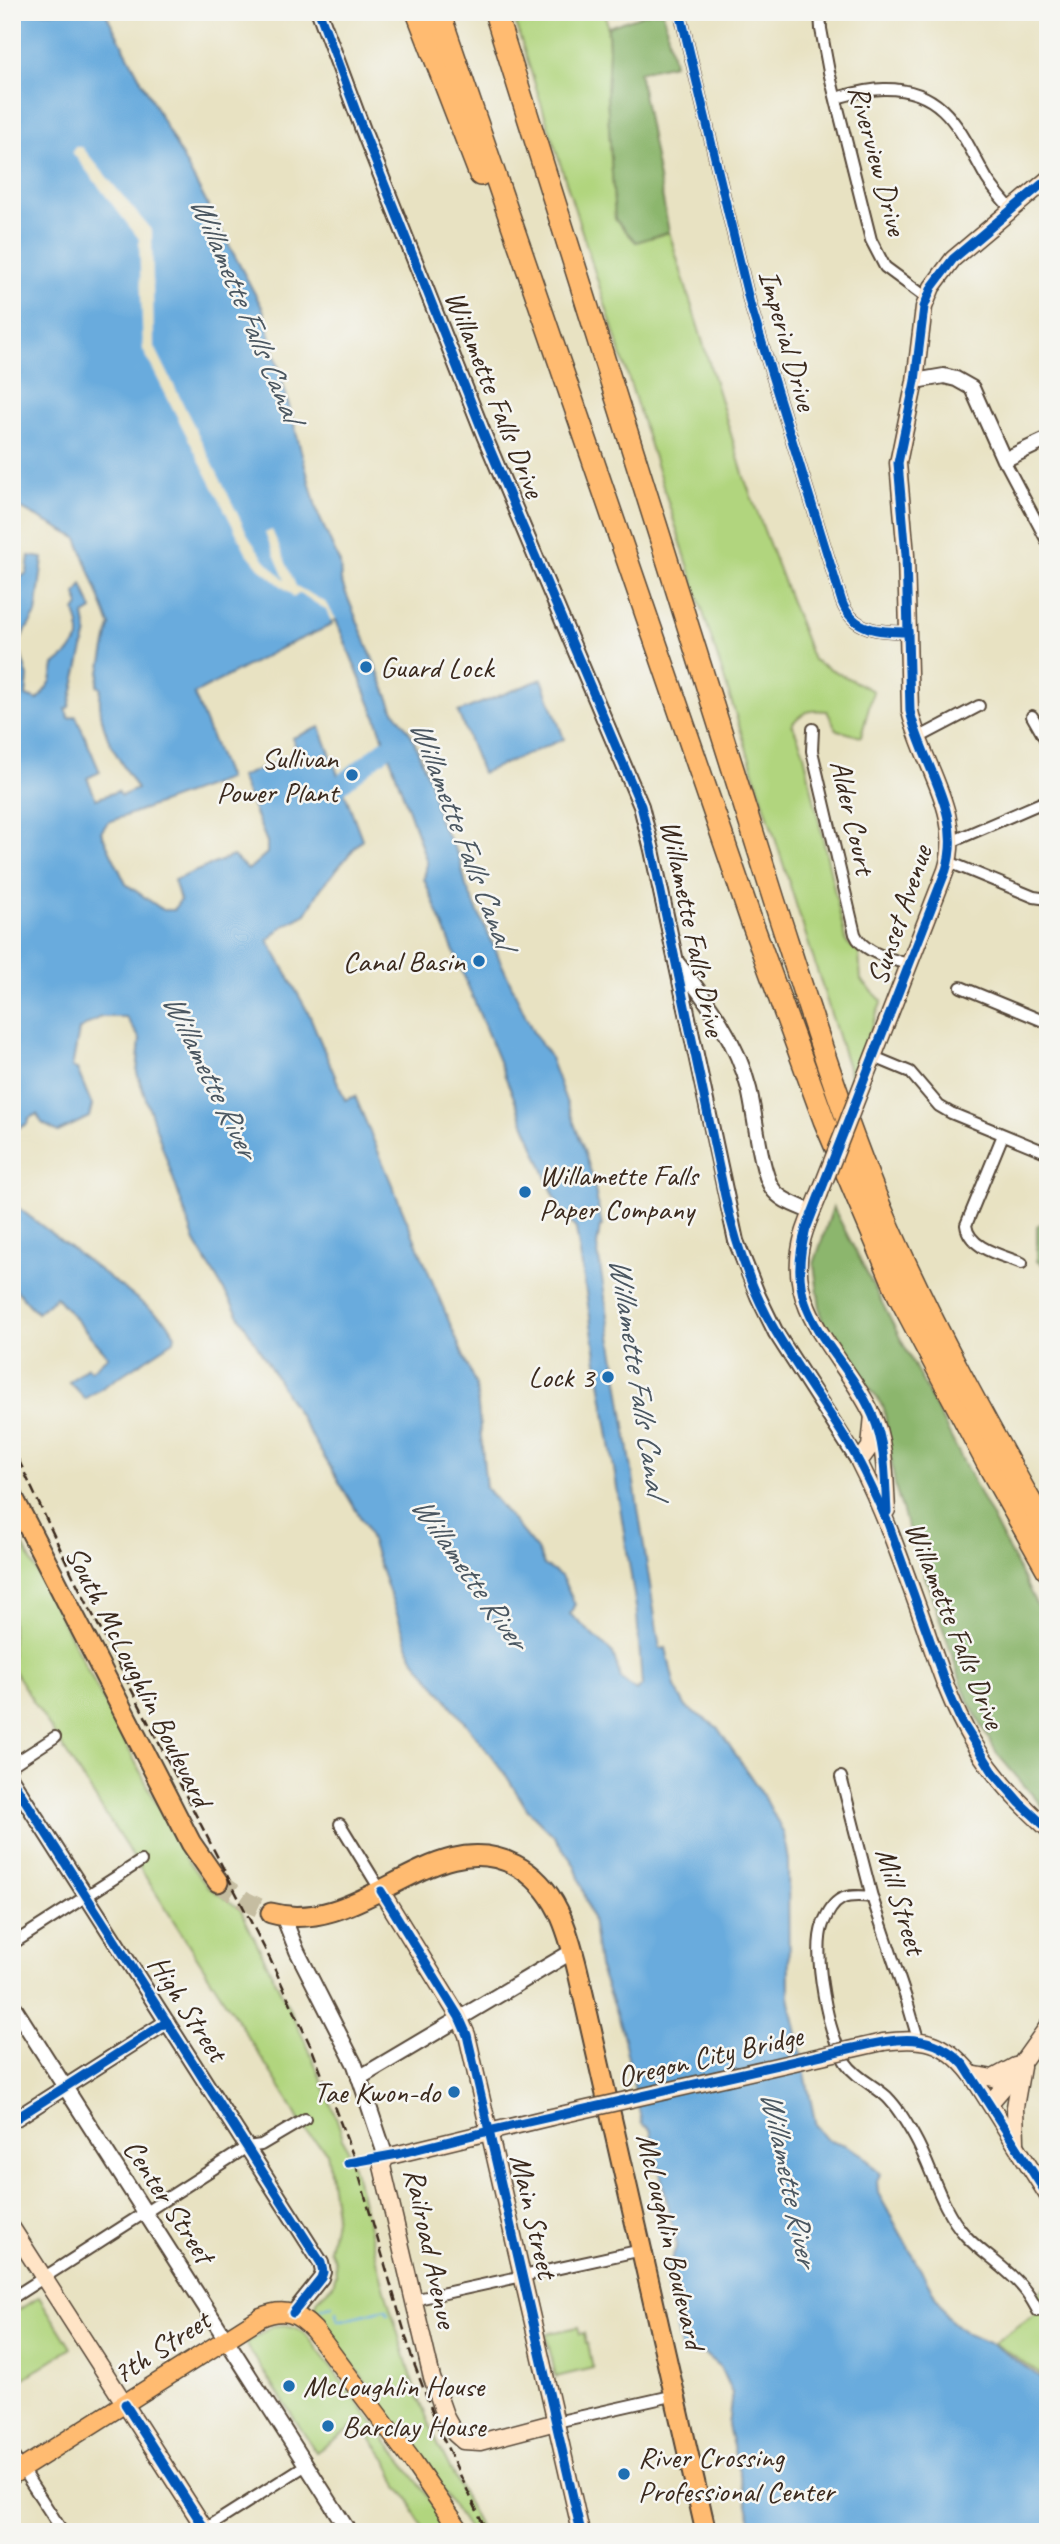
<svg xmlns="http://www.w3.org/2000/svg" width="1060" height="2544" font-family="Caveat,sans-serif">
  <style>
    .green { fill: #b1d57e; stroke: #76804e; stroke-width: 2 }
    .forest { fill: #8cb66d; stroke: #647046; stroke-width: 2 }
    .water { fill: #69abdd; stroke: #526a7e; stroke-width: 2; fill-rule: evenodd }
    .pier { fill: #e8e2c2 }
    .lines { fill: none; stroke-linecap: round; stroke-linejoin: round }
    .stream { stroke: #69abdd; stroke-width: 2.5 }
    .river { stroke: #69abdd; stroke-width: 18 }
    .trunk-tunnel { stroke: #c5bda1; stroke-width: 19; stroke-dasharray: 19 10; stroke-linecap: butt }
    .minor-casing { stroke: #554637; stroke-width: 14 }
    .tertiary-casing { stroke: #554637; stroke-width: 18 }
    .secondary-casing { stroke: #554637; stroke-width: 19 }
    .primary-casing { stroke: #554637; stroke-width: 21 }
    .trunk-casing { stroke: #554637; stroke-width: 23 }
    .motorway-casing { stroke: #554637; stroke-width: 24 }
    .minor { stroke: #fff; stroke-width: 10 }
    .tertiary { stroke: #fff; stroke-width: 14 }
    .secondary { stroke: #ffe4c6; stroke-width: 16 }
    .primary { stroke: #ffbb71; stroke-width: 18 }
    .trunk { stroke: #ffbb71; stroke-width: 19 }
    .motorway { stroke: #ffbb71; stroke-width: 21 }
    .rail { stroke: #3b2a1e; stroke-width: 2.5; stroke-dasharray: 10 5; stroke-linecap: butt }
    .secondary-bridge-casing { stroke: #554637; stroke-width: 19; stroke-linecap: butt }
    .secondary-bridge { stroke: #ffe4c6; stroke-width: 16 }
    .cycleway-casing { stroke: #f6f6f2; stroke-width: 13 }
    .cycleway { stroke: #0057b8; stroke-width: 9 }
    .poi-dot { fill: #1f6fb2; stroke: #f6f6f2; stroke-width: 2.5 }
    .labels { text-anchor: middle; stroke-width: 5; stroke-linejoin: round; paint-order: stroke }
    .street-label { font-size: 30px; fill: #3b2a1e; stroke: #f6f6f2 }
    .poi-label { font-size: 30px; fill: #3b2a1e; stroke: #f6f6f2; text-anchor: start }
    .water-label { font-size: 32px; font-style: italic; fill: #4b5761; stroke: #f6f6f2 }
  </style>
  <rect width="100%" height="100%" fill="#f6f6f2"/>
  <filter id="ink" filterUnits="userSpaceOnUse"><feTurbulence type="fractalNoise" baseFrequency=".0143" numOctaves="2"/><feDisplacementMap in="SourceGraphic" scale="14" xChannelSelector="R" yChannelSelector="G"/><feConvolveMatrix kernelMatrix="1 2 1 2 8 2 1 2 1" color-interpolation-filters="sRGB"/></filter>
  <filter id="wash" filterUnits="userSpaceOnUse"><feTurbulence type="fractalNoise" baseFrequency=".00686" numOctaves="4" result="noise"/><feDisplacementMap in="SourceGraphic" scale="28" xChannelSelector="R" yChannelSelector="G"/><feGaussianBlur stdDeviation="1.57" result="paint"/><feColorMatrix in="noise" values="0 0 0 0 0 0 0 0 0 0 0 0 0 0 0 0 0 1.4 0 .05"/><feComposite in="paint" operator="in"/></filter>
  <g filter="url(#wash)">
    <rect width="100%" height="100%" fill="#e8e2c2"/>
    <g class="green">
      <path d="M512 12H606L609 50 607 97 615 219 636 242 669 232 745 480 813 660 873 691 861 737 837 730 827 711C810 709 803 711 792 724L803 750 846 942 859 953 861 980 882 1001 851 1077Z"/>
      <path d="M12 1524 184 1856 207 1886 240 1909 307 2045 336 2117 357 2179 382 2280 414 2387 439 2446 482 2532H470L433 2476 333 2337 315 2318V2308L318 2299 333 2285 336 2274 335 2260 329 2249 336 2215 328 2158 327 2152 311 2137 300 2122 287 2098 12 1668Z"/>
      <path d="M1048 2286V2379L994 2343 1039 2311 1031 2297Z"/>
      <path d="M39 2297 71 2348 12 2386V2314Z"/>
      <path d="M284 2325 295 2327 305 2333 425 2492 451 2532H426L414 2513 411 2501 399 2489 387 2460 359 2423 316 2452 246 2344 272 2326Z"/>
      <path d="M578 2327 580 2334 584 2333 586 2344H588L593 2368 556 2377 546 2334Z"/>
    </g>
    <g class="forest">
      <path d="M651 12H663L674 64 639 72 669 232 636 242 615 219 607 97 609 50 608 27Z"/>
      <path d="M833 1207 1048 1627V1813L998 1755 968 1701 905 1519 895 1486 884 1408 822 1322 814 1264Z"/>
      <path d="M1048 1219V1268L1037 1261V1226Z"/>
    </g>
    <g class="water">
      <path d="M12 12H105L263 309 318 514 340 563 341 581 393 709 412 736 430 782 439 821 459 856 466 886 533 1032 549 1055 584 1150 593 1179 602 1226H600L597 1246 660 1649 666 1648 675 1687 686 1707 717 1727 765 1798 784 1834 788 1861 789 1996 816 2126 826 2139 845 2145 863 2155 880 2174 877 2181 878 2193 947 2317 967 2334 994 2345 1041 2378 1048 2387V2532H760L751 2521 728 2426 732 2393 720 2367 704 2354 681 2353 663 2280 677 2245 650 2129 642 2124 622 2030 599 1966 592 1918 575 1866 554 1836 527 1809 504 1772 412 1656 366 1527 195 1242 137 1073 140 1039 126 1017H100L79 1030 72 1068 77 1069 92 1105 89 1117 58 1132 42 1123 37 1114 29 1118 27 1124 12 1131V583L27 573 29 556 43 558 36 614 21 638 19 648 28 677 26 696 38 700 51 681 54 665 70 652 79 639V625L75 611 79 605 76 594 82 584 92 610 84 615 87 632 69 707 65 709 69 718 76 716 100 772 87 778 96 799 118 791 121 796 137 789C119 759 94 725 101 688L97 686 110 625 77 538 12 504ZM336 620 375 715 427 862 424 879 558 1205 576 1229 637 1614 642 1686 636 1691 621 1679 613 1653 570 1614 575 1604 561 1576 544 1565 537 1550 486 1488 476 1386 355 1096 345 1100 309 1014 268 940 282 927 306 914 321 888 362 839 320 727 292 738 298 753 240 777 267 842V853L248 870 233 856 174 880 180 900 174 910H163L126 884 101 832 108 822 228 779 194 694 283 647 332 625 331 621Z"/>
      <path d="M542 679 564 739 482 773 458 712Z"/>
      <path d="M12 1203 167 1322 175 1335 174 1341 85 1399 69 1382 87 1367 91 1371 108 1356 56 1297 37 1313 12 1285Z"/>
    </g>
    <g class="pier">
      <path d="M75 147H82L152 231 154 345 250 539 265 560 285 580 265 533 272 530 296 586 325 602 336 619 331 621 326 610 300 593 293 598 291 594 259 568 246 552 143 350 139 239 72 152Z"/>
      <path d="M663 2271 682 2357 678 2354 660 2281Z"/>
    </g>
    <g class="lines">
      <g class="stream">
        <path d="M321 2308 332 2306"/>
        <path d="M337 2312 338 2321 386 2309 388 2314"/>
      </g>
      <path class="river" d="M328 801 339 786 395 741"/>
    </g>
  </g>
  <g filter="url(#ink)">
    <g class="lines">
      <path class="trunk-tunnel" d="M218 1882 247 1902 271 1913"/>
      <g class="minor-casing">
        <g id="minor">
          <path d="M680 12 750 304 842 602C853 631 880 632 908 632"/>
          <path d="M820 12 821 29 829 72 871 240 885 267 927 298"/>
          <path d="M836 98C851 94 868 89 884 89 947 88 961 134 987 179 994 190 1003 200 1011 209"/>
          <path d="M1004 460 1048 543"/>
          <path d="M1032 716 1048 744"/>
          <path d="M813 729 812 751 855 934C863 953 891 958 909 965"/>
          <path d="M918 738 979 706"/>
          <path d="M951 842 1048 800"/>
          <path d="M949 862 1034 897 1048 899"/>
          <path d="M961 987 1048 1023"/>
          <path d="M874 1057 910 1072 939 1106 951 1113 1048 1153"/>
          <path d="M1003 1135 966 1225C969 1249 1002 1255 1022 1263"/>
          <path d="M12 1765 55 1737"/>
          <path d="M841 1777 872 1897 907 2001 918 2039"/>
          <path d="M340 1824 381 1891"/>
          <path d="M872 1897C845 1894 834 1896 823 1924 812 1953 828 2037 846 2063 856 2078 874 2085 887 2097 898 2108 906 2122 914 2136 933 2169 939 2206 965 2235 983 2255 1008 2268 1024 2289 1030 2296 1034 2304 1038 2311"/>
          <path d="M12 1944 141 1861"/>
          <path d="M1031 2050 1048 2055"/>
          <path d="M12 2298 247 2147 261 2145 305 2119"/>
          <path d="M413 2300 642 2250"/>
          <path d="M556 2422 676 2395"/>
          <path d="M12 2454 63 2532"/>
          <path d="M202 2531 306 2465"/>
        </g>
      </g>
      <g class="tertiary-casing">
        <g id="tertiary">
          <path d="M319 12 363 130 484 435 641 806 652 850 736 1241 758 1296 776 1333 859 1462"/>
          <path d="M915 381 944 376 956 379 972 388 1004 460 1048 439"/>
          <path d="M678 964C708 1002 737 1041 749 1089 755 1113 760 1169 772 1188 780 1201 799 1206 812 1212"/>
          <path d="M12 1780 321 2263 323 2272 321 2278 293 2313"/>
          <path d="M283 1916 297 1951 355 2065 386 2157"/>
          <path d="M12 2004 349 2532"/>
          <path d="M359 2078 573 1951"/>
          <path d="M12 2121 167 2022"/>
        </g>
      </g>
      <g class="secondary-casing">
        <g id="secondary">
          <path d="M866 1075 946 870C964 813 922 765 910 711L906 555 898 463 915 381 924 307 932 287 953 259 1048 179"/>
          <path d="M819 1195C813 1211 804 1228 801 1245 786 1313 846 1358 872 1414 886 1442 885 1479 887 1510"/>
          <path d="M873 1415 870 1447 859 1462C885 1513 903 1566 923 1621 937 1663 951 1706 974 1744 994 1777 1020 1803 1048 1829"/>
          <path d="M381 1891 459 2017 467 2035 581 2532"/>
          <path d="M883 2042C924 2037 944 2040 971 2074L1048 2196"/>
          <path d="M971 2074 993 2078 1015 2066"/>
          <path d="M990 2103 1008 2082 1048 2026"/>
          <path d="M547 2118 386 2157 382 2166 432 2378 446 2418 455 2434 463 2441 480 2442 556 2422"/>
          <path d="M1016 2142 1015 2107 1022 2067"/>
          <path d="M12 2228 207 2532"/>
        </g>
      </g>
      <g class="primary-casing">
        <path id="primary" d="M12 2475 261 2317C284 2307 298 2313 314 2330L413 2462 461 2532"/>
      </g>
      <g class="trunk-casing">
        <g id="trunk">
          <path d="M12 1495 191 1843 218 1882"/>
          <path d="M271 1913C361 1938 434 1822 515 1865 556 1886 568 1930 578 1972L706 2532"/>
        </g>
      </g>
      <g class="motorway-casing">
        <g id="motorway">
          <path d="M417 12 480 175"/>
          <path d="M439 12 751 920 824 1120 899 1296 986 1461 1048 1571"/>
          <path d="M495 12 774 900C807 1002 839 1106 880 1206 928 1319 987 1425 1048 1532"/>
        </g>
      </g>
      <use href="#minor" class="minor"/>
      <use href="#tertiary" class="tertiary"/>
      <use href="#secondary" class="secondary"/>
      <use href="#primary" class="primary"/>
      <use href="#trunk" class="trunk"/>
      <use href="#motorway" class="motorway"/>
      <path class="rail" d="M12 1446 73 1576 270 1959 312 2049 354 2158 413 2361 440 2432 487 2532"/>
      <g class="secondary-bridge-casing">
        <g id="secondary-bridge">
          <path d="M819 1195 866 1075"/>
          <path d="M547 2118 883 2042"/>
        </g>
      </g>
      <use href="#secondary-bridge" class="secondary-bridge"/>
      <g class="cycleway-casing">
        <g id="cycleway">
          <path d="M319 12 363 130 484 435 641 806 652 850 725 1196C734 1237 747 1278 767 1316 791 1362 824 1402 850 1446 865 1471 876 1497 888 1523L948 1691 961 1721 993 1772 1020 1803 1048 1829"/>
          <path d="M680 12 750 304 842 602C853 631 880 632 908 632"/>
          <path d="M887 1512C885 1481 886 1445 873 1416 841 1344 780 1319 806 1229L946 870C964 813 922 765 910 711L906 555 898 463 915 381 924 307 932 287 953 259 1048 179"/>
          <path d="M12 1780 321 2263 323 2272 321 2278 293 2313"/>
          <path d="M381 1891 459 2017 467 2035 581 2532"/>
          <path d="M12 2121 167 2022"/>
          <path d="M348 2163 398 2154 489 2131 839 2051C885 2042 927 2025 964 2065L1048 2196"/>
          <path d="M125 2404 207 2532"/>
        </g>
      </g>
      <use href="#cycleway" class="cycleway"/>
    </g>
  </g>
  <g class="poi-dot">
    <circle cx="366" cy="667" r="7"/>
    <circle cx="352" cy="775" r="7"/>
    <circle cx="479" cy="961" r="7"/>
    <circle cx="525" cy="1192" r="7"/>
    <circle cx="608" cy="1377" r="7"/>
    <circle cx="454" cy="2092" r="7"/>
    <circle cx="289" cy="2386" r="7"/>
    <circle cx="328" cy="2426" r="7"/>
    <circle cx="624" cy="2474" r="7"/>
  </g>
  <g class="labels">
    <g class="street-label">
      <text transform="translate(878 160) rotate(75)" y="10">Riverview Drive</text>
      <text transform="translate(788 340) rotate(74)" y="10">Imperial Drive</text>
      <text transform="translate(495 394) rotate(68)" y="10">Willamette Falls Drive</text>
      <text transform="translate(853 817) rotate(77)" y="10">Alder Court</text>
      <text transform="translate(899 915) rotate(-71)" y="10">Sunset Avenue</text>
      <text transform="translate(693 928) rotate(78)" y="10">Willamette Falls Drive</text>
      <text transform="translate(955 1625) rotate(68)" y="10">Willamette Falls Drive</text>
      <text transform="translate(139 1676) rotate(63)" y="10">South McLoughlin Boulevard</text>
      <text transform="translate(901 1901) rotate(73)" y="10">Mill Street</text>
      <text transform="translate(188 2008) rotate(57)" y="10">High Street</text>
      <text transform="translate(710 2056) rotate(-13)" y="10">Oregon City Bridge</text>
      <text transform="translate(169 2201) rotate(57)" y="10">Center Street</text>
      <text transform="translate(534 2216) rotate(77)" y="10">Main Street</text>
      <text transform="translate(671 2241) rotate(77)" y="10">McLoughlin Boulevard</text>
      <text transform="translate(431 2248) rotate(78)" y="10">Railroad Avenue</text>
      <text transform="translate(161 2347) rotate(-33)" y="10">7th Street</text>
    </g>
    <g class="poi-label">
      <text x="380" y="677">Guard Lock</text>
      <text x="338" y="768" text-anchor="end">Sullivan<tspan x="338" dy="34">Power Plant</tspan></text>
      <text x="465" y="971" text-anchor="end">Canal Basin</text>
      <text x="539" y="1185">Willamette Falls<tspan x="539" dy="34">Paper Company</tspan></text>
      <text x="594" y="1387" text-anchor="end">Lock 3</text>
      <text x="440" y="2102" text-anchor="end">Tae Kwon-do</text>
      <text x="303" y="2396">McLoughlin House</text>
      <text x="342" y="2436">Barclay House</text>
      <text x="638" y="2467">River Crossing<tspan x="638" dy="34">Professional Center</tspan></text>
    </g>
    <g class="water-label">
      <text transform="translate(247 308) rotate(67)" y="11">Willamette Falls Canal</text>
      <text transform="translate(463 833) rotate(69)" y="11">Willamette Falls Canal</text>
      <text transform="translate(211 1075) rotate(64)" y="11">Willamette River</text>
      <text transform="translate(639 1376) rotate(81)" y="11">Willamette Falls Canal</text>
      <text transform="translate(470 1572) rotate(55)" y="11">Willamette River</text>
      <text transform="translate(790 2178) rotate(78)" y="11">Willamette River</text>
    </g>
  </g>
  <rect width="1060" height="2544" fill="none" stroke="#f6f6f2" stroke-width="42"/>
</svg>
